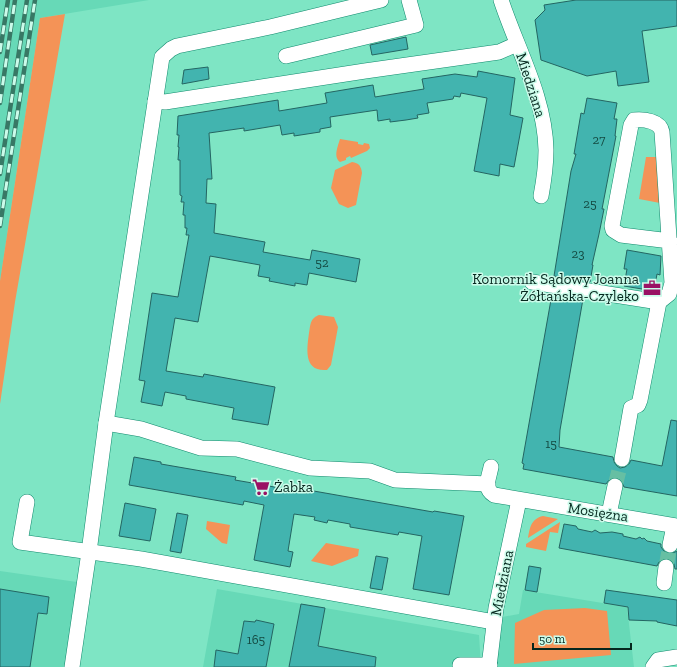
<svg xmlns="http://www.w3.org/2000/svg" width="677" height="667" font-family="'Zilla Slab',serif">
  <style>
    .built { fill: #67d9b7 }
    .green { fill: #f49357 }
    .building { fill: #42b4af; stroke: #246562 }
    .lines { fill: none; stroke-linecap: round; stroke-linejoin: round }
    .minor-tunnel { stroke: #66bfa3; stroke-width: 15; stroke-dasharray: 15 8; stroke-linecap: butt }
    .minor-casing { stroke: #0f8a6d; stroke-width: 16 }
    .minor { stroke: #fff; stroke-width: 15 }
    .rail-casing { stroke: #387865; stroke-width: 4.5 }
    .rail { stroke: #cbfbea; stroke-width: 3; stroke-dasharray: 9; stroke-linecap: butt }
    .labels { text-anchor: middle; stroke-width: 3; stroke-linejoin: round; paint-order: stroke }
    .number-label { font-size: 13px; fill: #144a42 }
    .street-label { font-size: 15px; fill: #05271e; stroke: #cbfbea }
    .poi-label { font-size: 15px; fill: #05271e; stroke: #cbfbea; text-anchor: end }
  </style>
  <rect width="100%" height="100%" fill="#7ee5c4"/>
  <g class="built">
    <path d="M0 0H149L40 18 0 281Z"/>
    <path d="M0 571 77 582 65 667H0Z"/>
    <path d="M217 589 479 635 481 667H203Z"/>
    <path d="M523 590 627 607 634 667H496L502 617 519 614Z"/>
  </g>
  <g class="green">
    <path d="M65 14 15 302 0 404V281L40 18Z"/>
    <path d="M340 139 358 142V144L363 145 364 143 369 144 370 148 367 151 351 158 350 156 346 158V160L340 162C333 157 338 146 340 139Z"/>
    <path d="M646 157H657L660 203 639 199Z"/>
    <path d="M352 162C359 163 361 166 362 173L356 205 348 208 339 204 331 188 335 170Z"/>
    <path d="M319 315 334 317 338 327 331 365 327 370C303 372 307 348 309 333 310 328 310 321 314 318 316 316 317 316 319 315Z"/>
    <path d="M543 516 558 519 528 538C530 527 531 519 543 516Z"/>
    <path d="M207 521 230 525 227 544 222 543 206 529Z"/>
    <path d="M560 522 558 533 550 532 546 551 526 547V544Z"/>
    <path d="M326 543 359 549 358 556 332 566 311 561Z"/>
    <path d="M585 608 607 611 611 655 514 664 515 623 544 610Z"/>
  </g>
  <g class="building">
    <path d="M576 0H677V26L642 31 649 82 618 86 616 71 587 76 541 60 535 20 545 10 544 5Z"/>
    <path d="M406 37 408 49 372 55 370 45Z"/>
    <path d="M208 67 209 79 182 84 184 70Z"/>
    <path d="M478 71 515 78 510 115 523 118 514 167 500 164 499 176 474 171 487 98 461 93 460 97 454 96 453 99 427 103 429 113 417 115 418 118 406 120 390 122V119L378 121 377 110 330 117 331 127 320 129V132L294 136V133L282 135 280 125 244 131V128L209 133 212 179H207L206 203 216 204 214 233 265 242 263 252 310 260 312 250 360 259 356 282 309 273 307 285 295 283V286L269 281 270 278 258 276 260 265 210 256 198 322 175 318 166 371 203 377 204 374 275 387 268 425 232 419 234 408 186 399V396L165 392 162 406 141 402 145 381 139 380 152 293 178 297 189 235H186L187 228H185V215H183L184 202H181L182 196 180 195V160H178L179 147H178L179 135H177L178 116 278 100 279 111 327 103 325 93 373 85 375 97 424 89 422 79 455 74 477 77Z"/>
    <path d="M587 98 617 103 614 119H617L615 136H616L602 209H604L599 234 592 265H593L590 282 554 276 571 171 576 154H574L581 113 584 114Z"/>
    <path d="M627 250 661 256 660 275 657 274 654 291 624 286 627 269H624Z"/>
    <path d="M552 294 583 299 560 430 559 447 613 457 614 462 617 466 620 468 625 467 629 464 631 460 662 466 671 420 677 421V496L624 487 621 480 616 477 612 478 609 480 606 484 523 469 524 464 522 463Z"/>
    <path d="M134 457 161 462V464L236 477 235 480 258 484 307 493 308 490 433 512 434 511 464 516 449 595 413 589 422 536 399 532 398 535 350 527V524L328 520 327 523 314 520 315 517 294 514 288 551 293 552 290 567 254 560 264 505 244 501 243 505 129 485Z"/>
    <path d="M125 503 156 509 150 541 119 536Z"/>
    <path d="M177 513 188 515 181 553 170 551Z"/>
    <path d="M564 524 576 526 578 529 592 532 595 530 600 533 612 532 623 534V536L636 539 640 537 642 539 644 538 647 541 661 544V547L664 551 668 554 673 553 677 551V569H675L674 564 672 560 668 558 662 559 659 562 657 566 559 548Z"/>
    <path d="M376 556 388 558 382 590 370 588Z"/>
    <path d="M529 566 541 568 537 592 525 590Z"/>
    <path d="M0 589 49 597 47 614 38 613 30 667H0Z"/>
    <path d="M606 590 677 600V626L657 622V621L629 620 628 607 604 603Z"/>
    <path d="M301 604 325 608 318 646 376 657 375 667H289Z"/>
    <path d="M256 620 274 624 266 667H214L216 650 238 654 244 621 255 622Z"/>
  </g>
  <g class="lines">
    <g class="minor-tunnel">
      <path d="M615 486 622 459"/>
      <path d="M666 567 670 545"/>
    </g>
    <g class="minor-casing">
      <g id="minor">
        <path d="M501 0C517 49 545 97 546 150 546 165 544 180 541 196"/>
        <path d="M286 56 416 25 409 0"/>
        <path d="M155 101 165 102 365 71 499 52 517 44"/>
        <path d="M532 282 659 302 669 294 672 283 662 132C660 121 644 119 634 120L631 125 612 226 613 230 621 235 670 241"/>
        <path d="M106 423 141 429 201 448 237 449 310 468 370 471 395 480 488 484"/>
        <path d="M622 459 631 408 638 405 640 400 659 302"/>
        <path d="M491 467C489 478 483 488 494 495L677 526"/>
        <path d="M27 502 20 542 141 559 494 622"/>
        <path d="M609 514 615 486"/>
        <path d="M670 545 674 526"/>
        <path d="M664 583 666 567"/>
        <path d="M460 665H490"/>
        <path d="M72 667 89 552 106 423 162 57 171 49 177 46 270 27 381 0"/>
        <path d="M489 667 496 608 519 500"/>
        <path d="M653 667 658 660 677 657"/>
      </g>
    </g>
    <use href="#minor" class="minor"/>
    <g class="rail-casing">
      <g id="rail">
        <path d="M0 52 8 0"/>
        <path d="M0 103 15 0"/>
        <path d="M0 174 27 0"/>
        <path d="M0 226 35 0"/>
      </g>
    </g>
    <use href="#rail" class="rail"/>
  </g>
  <defs>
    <g id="office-bare" transform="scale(1.38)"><path d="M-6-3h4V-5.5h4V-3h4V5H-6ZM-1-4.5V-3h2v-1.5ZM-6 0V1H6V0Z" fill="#9a1164" stroke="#cbfbea" stroke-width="2.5" paint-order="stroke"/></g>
    <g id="supermarket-bare" transform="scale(1.38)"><path d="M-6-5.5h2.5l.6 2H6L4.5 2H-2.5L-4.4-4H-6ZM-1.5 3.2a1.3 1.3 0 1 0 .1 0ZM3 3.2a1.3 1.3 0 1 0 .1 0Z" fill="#9a1164" stroke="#cbfbea" stroke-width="2.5" paint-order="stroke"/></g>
  </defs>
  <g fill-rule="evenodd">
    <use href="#office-bare" x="652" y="288"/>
    <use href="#supermarket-bare" x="261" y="487"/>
  </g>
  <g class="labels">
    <g class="number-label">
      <text x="599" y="144">27</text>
      <text x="590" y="208">25</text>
      <text x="578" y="258">23</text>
      <text x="322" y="267">52</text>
      <text x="551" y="448">15</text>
      <text x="256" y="644">165</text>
    </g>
    <g class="street-label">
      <text transform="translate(531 85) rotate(72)" y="5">Miedziana</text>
      <text transform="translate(598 512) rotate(9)" y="5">Mosiężna</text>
      <text transform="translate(502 583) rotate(-79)" y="5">Miedziana</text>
    </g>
    <g class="poi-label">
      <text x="639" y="284">Komornik Sądowy Joanna<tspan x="639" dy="17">Żółtańska-Czyleko</tspan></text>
      <text x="274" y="492" text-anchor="start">Żabka</text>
    </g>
  </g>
  <path d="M533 643v6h98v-6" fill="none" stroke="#05271e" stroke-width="2"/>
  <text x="539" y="643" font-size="12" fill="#05271e" stroke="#cbfbea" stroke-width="3" paint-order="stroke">50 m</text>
</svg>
